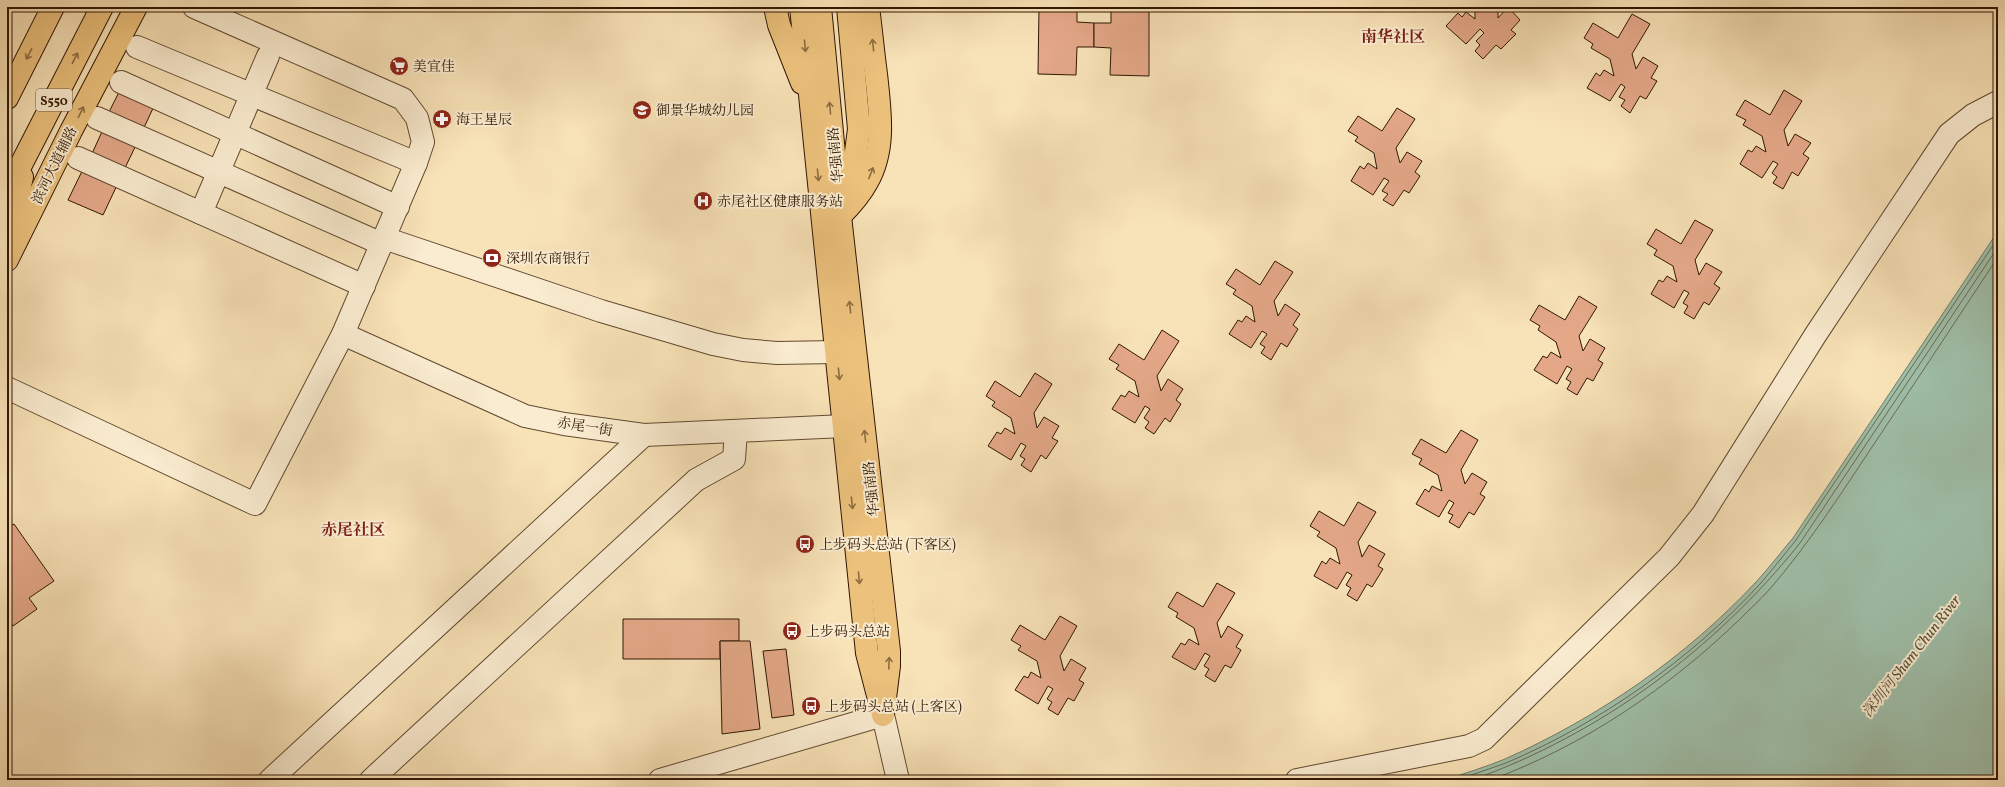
<svg xmlns="http://www.w3.org/2000/svg" width="2005" height="787" font-family="Vollkorn,'Noto Serif SC',serif">
  <style>
    .water { fill: #9fbfa9; stroke: #737c67 }
    .lines { fill: none; stroke-linecap: round; stroke-linejoin: round }
    .shore { stroke: #686b56; stroke-width: 1 }
    .building { fill: #e4a888; stroke: #301703 }
    .minor-casing { stroke: #624a30; stroke-width: 24 }
    .major-casing { stroke: #301703; stroke-width: 24 }
    .highway-casing { stroke: #301703; stroke-width: 24 }
    .minor { stroke: #faecd0; stroke-width: 22 }
    .major { stroke: #ecc17c; stroke-width: 22 }
    .highway { stroke: #ecc17c; stroke-width: 22 }
    .oneway { stroke: #8e6c40 }
    .labels { text-anchor: middle; stroke-width: 4; stroke-linejoin: round; paint-order: stroke }
    .shield { fill: #faecd0; stroke: #6d5740; stroke-width: 1 }
    .shield-label { font-size: 13px; font-weight: bold; fill: #301703 }
    .poi-label { font-size: 14px; fill: #301703; stroke: #faecd0; text-anchor: start }
    .street-label { font-size: 14px; fill: #301703; stroke: #faecd0 }
    .water-label { font-size: 15px; font-style: italic; fill: #57523d; stroke: #faecd0 }
    .quarter-label { font-size: 16px; font-weight: bold; fill: #7a1f14; stroke: #faecd0 }
  </style>
  <rect width="100%" height="100%" fill="#f8e2b7"/>
  <filter id="stains"><feTurbulence type="fractalNoise" baseFrequency=".005" numOctaves="4"/><feColorMatrix values="0 0 0 0 .2 0 0 0 0 .09 0 0 0 0 .02 0 0 0 .5 -.17"/></filter>
  <radialGradient id="worn" r=".72"><stop offset=".6" stop-color="#630" stop-opacity="0"/><stop offset="1" stop-color="#630" stop-opacity=".3"/></radialGradient>
  <path class="water" d="M1998 231V780H1445C1465 773 1486 767 1505 759 1599 717 1686 657 1756 582 1769 568 1781 552 1793 538Z"/>
  <g class="lines">
    <g class="shore">
      <path d="M1457 780C1473 774 1490 769 1506 763 1600 723 1690 660 1760 584 1772 570 1784 555 1796 540L1998 238"/>
      <path d="M1472 780C1601 734 1715 649 1800 543L1998 247"/>
      <path d="M1490 780C1582 747 1670 687 1740 619 1750 609 1760 600 1769 590 1809 544 1842 492 1876 441 1917 380 1957 319 1998 257"/>
    </g>
  </g>
  <g class="building">
    <path d="M1039 7H1077V22L1094 23V47H1077L1076 75 1038 74Z"/>
    <path d="M1111 7H1149V76L1110 75 1111 48 1094 47V23H1111Z"/>
    <path d="M1475 7H1498V18L1508 7 1520 20 1511 30 1516 34 1501 49 1496 45 1483 59 1475 51 1480 45 1476 41 1484 33 1480 29 1466 44 1446 26 1458 13 1462 17 1466 12 1475 19Z"/>
    <path d="M1632 14 1650 24 1632 54 1636 69 1643 57 1658 66 1651 78 1657 81 1646 99 1640 96 1630 113 1621 106 1625 100 1619 97 1625 87 1621 84 1610 101 1587 88 1596 73 1600 76 1604 70 1614 76 1610 59 1591 48 1593 44 1584 38 1593 23 1618 38Z"/>
    <path d="M121 88 155 104 141 134 106 118Z"/>
    <path d="M1784 90 1802 101 1784 130 1788 146 1795 134 1811 143 1803 154 1809 158 1798 176 1792 172 1783 189 1773 183 1777 177 1772 173 1778 164 1773 161 1762 178 1740 164 1748 150 1752 152 1756 146 1766 152 1762 136 1743 125 1746 120 1736 115 1745 100 1770 115Z"/>
    <path d="M1397 108 1415 119 1396 148 1400 163 1407 152 1422 161 1415 172 1420 176 1409 193 1404 190 1393 206 1383 200 1388 194 1382 191 1389 181 1384 178 1373 195 1351 181 1360 166 1364 169 1368 163 1377 169 1374 153 1355 141 1358 137 1348 131 1358 116 1382 131Z"/>
    <path d="M105 125 138 141 123 172 90 158Z"/>
    <path d="M85 165 119 181 103 215 68 200Z"/>
    <path d="M1695 220 1713 230 1695 260 1699 275 1706 263 1722 272 1714 284 1720 288 1709 305 1704 302 1694 319 1684 313 1688 306 1683 303 1689 293 1684 290 1674 308 1651 294 1659 280 1663 282 1667 276 1677 282 1673 266 1654 255 1657 250 1647 244 1656 229 1681 244Z"/>
    <path d="M1275 261 1293 272 1274 301 1278 316 1285 304 1300 314 1293 325 1298 329 1287 347 1281 343 1271 360 1261 353 1265 347 1260 344 1267 334 1262 331 1251 348 1229 334 1238 320 1242 322 1246 316 1255 322 1252 306 1233 294 1236 290 1226 284 1236 269 1260 285Z"/>
    <path d="M1579 296 1597 307 1579 336 1583 351 1590 339 1605 348 1598 360 1603 363 1593 381 1587 378 1577 395 1567 389 1571 382 1566 379 1572 369 1567 366 1557 384 1534 370 1543 356 1547 358 1551 352 1561 358 1556 342 1538 330 1540 326 1530 320 1539 305 1565 320Z"/>
    <path d="M1162 330 1179 341 1157 376 1161 391 1168 379 1183 389 1176 400 1181 404 1170 422 1165 418 1154 434 1145 428 1149 422 1144 418 1150 409 1145 406 1135 423 1112 409 1121 395 1125 397 1129 391 1139 397 1135 381 1116 369 1119 365 1109 359 1119 344 1144 360Z"/>
    <path d="M1035 373 1052 384 1034 413 1037 428 1044 417 1059 426 1052 438 1058 441 1046 459 1041 455 1031 472 1021 465 1025 459 1020 456 1026 446 1021 443 1011 460 988 446 997 432 1001 434 1005 428 1015 434 1011 418 992 406 995 402 986 396 995 381 1020 397Z"/>
    <path d="M1461 430 1478 440 1461 470 1465 484 1472 473 1487 482 1480 494 1485 497 1474 515 1469 512 1459 528 1449 522 1453 515 1448 513 1454 503 1449 500 1439 517 1416 504 1425 489 1429 492 1432 486 1442 491 1438 475 1419 464 1422 459 1412 454 1421 439 1446 453Z"/>
    <path d="M1358 502 1376 512 1358 542 1362 557 1369 545 1385 554 1378 566 1383 569 1372 587 1367 584 1357 601 1347 595 1351 588 1346 585 1352 575 1347 572 1337 589 1314 576 1322 561 1326 564 1330 558 1340 564 1336 548 1317 536 1320 532 1310 526 1319 511 1344 526Z"/>
    <path d="M14 524 54 581 29 598 37 609 13 626 7 617V528Z"/>
    <path d="M1217 583 1235 593 1217 623 1221 638 1228 626 1243 635 1236 647 1241 650 1231 668 1225 665 1215 682 1205 676 1209 669 1204 666 1210 656 1205 653 1195 670 1172 657 1181 643 1185 645 1189 639 1199 645 1194 628 1176 617 1178 613 1168 607 1177 592 1203 607Z"/>
    <path d="M1060 616 1077 626 1060 656 1064 671 1071 659 1086 668 1079 680 1084 683 1074 701 1068 698 1058 715 1048 709 1052 702 1047 699 1053 689 1048 686 1038 704 1015 690 1024 676 1028 678 1031 672 1041 678 1037 661 1018 650 1021 646 1011 640 1020 625 1045 640Z"/>
    <path d="M623 619H739V641H720V659H623Z"/>
    <path d="M720 641H750L760 729 722 734Z"/>
    <path d="M786 649 794 715 772 718 763 651Z"/>
    <path d="M7 666 11 672 7 675Z"/>
  </g>
  <g class="lines">
    <g class="minor-casing">
      <g id="minor">
        <path d="M137 47 416 163"/>
        <path d="M121 82 398 207"/>
        <path d="M97 118 382 244"/>
        <path d="M78 158 364 286"/>
        <path d="M201 213 268 56"/>
        <path d="M384 238 601 311 713 344 743 350 777 353 837 352"/>
        <path d="M343 334 525 416 564 424 644 435 845 426"/>
        <path d="M7 388 255 504 343 334 416 163 423 142 417 118 403 99 194 7"/>
        <path d="M270 780 644 435"/>
        <path d="M371 780 696 480 734 459 736 431"/>
        <path d="M660 780 883 715 898 780"/>
        <path d="M1297 780 1469 746 1484 739 1669 557 1703 514 1816 334 1949 134 1973 115 1998 102"/>
      </g>
    </g>
    <g class="major-casing">
      <g id="major">
        <path d="M775 7 779 25 802 83"/>
        <path d="M801 7 867 653 883 715"/>
        <path d="M820 7 840 216 889 651V666L884 706"/>
        <path d="M844 205 853 175 859 129 848 7"/>
        <path d="M840 216C851 205 860 195 867 182 886 149 880 111 876 74 873 52 871 29 868 7"/>
        <path d="M7 260 71 131 136 7"/>
      </g>
    </g>
    <g class="highway-casing">
      <g id="highway">
        <path d="M7 98 53 7"/>
        <path d="M7 192 102 7"/>
        <path d="M7 238 22 177"/>
      </g>
    </g>
    <use href="#minor" class="minor"/>
    <use href="#major" class="major"/>
    <use href="#highway" class="highway"/>
  </g>
  <defs><path id="oneway-shaft" d="M-6 0H5M1.5-3L5.5 0L1.5 3" fill="none" stroke-width="1.6" stroke-linecap="round" stroke-linejoin="round"/></defs>
  <g class="oneway">
    <use href="#oneway-shaft" transform="translate(873 45) rotate(-96)"/>
    <use href="#oneway-shaft" transform="translate(805 46) rotate(85)"/>
    <use href="#oneway-shaft" transform="translate(29 54) rotate(117)"/>
    <use href="#oneway-shaft" transform="translate(75 58) rotate(-63)"/>
    <use href="#oneway-shaft" transform="translate(830 108) rotate(-95)"/>
    <use href="#oneway-shaft" transform="translate(81 112) rotate(-63)"/>
    <use href="#oneway-shaft" transform="translate(871 173) rotate(-68)"/>
    <use href="#oneway-shaft" transform="translate(818 175) rotate(84)"/>
    <use href="#oneway-shaft" transform="translate(850 307) rotate(-96)"/>
    <use href="#oneway-shaft" transform="translate(839 374) rotate(84)"/>
    <use href="#oneway-shaft" transform="translate(865 436) rotate(-96)"/>
    <use href="#oneway-shaft" transform="translate(852 503) rotate(84)"/>
    <use href="#oneway-shaft" transform="translate(859 578) rotate(85)"/>
    <use href="#oneway-shaft" transform="translate(889 663) rotate(-88)"/>
  </g>
  <defs>
    <g id="supermarket-disc" transform="scale(1)"><circle r="9.5" fill="#8f2418" stroke="#faecd0"/><path d="M-6-5.5h2.5l.6 2H6L4.5 2H-2.5L-4.4-4H-6ZM-1.5 3.2a1.3 1.3 0 1 0 .1 0ZM3 3.2a1.3 1.3 0 1 0 .1 0Z" fill="#fff"/></g>
    <g id="school-disc" transform="scale(1)"><circle r="9.5" fill="#8f2418" stroke="#faecd0"/><path d="M0-5L7-2L0 1L-7-2ZM-4 1L0 2.5L4 1V4Q0 6-4 4Z" fill="#fff"/></g>
    <g id="pharmacy-disc" transform="scale(1)"><circle r="9.5" fill="#8f2418" stroke="#faecd0"/><path d="M-2-6h4v4h4v4h-4v4h-4v-4h-4v-4h4Z" fill="#fff"/></g>
    <g id="hospital-disc" transform="scale(1)"><circle r="9.5" fill="#8f2418" stroke="#faecd0"/><path d="M-5-5h3v3.5h4V-5h3V5h-3V1.5h-4V5h-3Z" fill="#fff"/></g>
    <g id="bank-disc" transform="scale(1)"><circle r="9.5" fill="#8f2418" stroke="#faecd0"/><path d="M-6-4H6V4H-6ZM0-2.3a2.3 2.3 0 1 0 0 4.6a2.3 2.3 0 1 0 0-4.6Z" fill="#fff"/></g>
    <g id="bus-disc" transform="scale(1)"><circle r="9.5" fill="#8f2418" stroke="#faecd0"/><path d="M-5-6H5V4H4V6H2V4H-2V6H-4V4H-5ZM-3.5-4V0h7V-4ZM-3.5 1.2v1.5H-2V1.2ZM2 1.2v1.5H3.5V1.2Z" fill="#fff"/></g>
  </defs>
  <g fill-rule="evenodd">
    <use href="#supermarket-disc" x="399" y="66"/>
    <use href="#school-disc" x="642" y="110"/>
    <use href="#pharmacy-disc" x="442" y="119"/>
    <use href="#hospital-disc" x="703" y="201"/>
    <use href="#bank-disc" x="492" y="258"/>
    <use href="#bus-disc" x="805" y="544"/>
    <use href="#bus-disc" x="792" y="631"/>
    <use href="#bus-disc" x="811" y="706"/>
  </g>
  <g class="labels">
    <rect class="shield" x="36" y="89" width="36" height="22" rx="3"/>
    <g class="shield-label">
      <text x="54" y="105">S550</text>
    </g>
    <g class="poi-label">
      <text x="413" y="71">美宜佳</text>
      <text x="656" y="115">御景华城幼儿园</text>
      <text x="456" y="124">海王星辰</text>
      <text x="717" y="206">赤尾社区健康服务站</text>
      <text x="506" y="263">深圳农商银行</text>
      <text x="819" y="549">上步码头总站 (下客区)</text>
      <text x="806" y="636">上步码头总站</text>
      <text x="825" y="711">上步码头总站 (上客区)</text>
    </g>
    <g class="street-label">
      <text transform="translate(835 155) rotate(-95)" y="5">华强南路</text>
      <text transform="translate(54 165) rotate(-64)" y="5">滨河大道辅路</text>
      <text transform="translate(585 426) rotate(9)" y="5">赤尾一街</text>
      <text transform="translate(871 489) rotate(-96)" y="5">华强南路</text>
    </g>
    <g class="water-label">
      <text transform="translate(1911 656) rotate(-52)" y="5">深圳河 Sham Chun River</text>
    </g>
    <g class="quarter-label">
      <text x="1393" y="42">南华社区</text>
      <text x="353" y="535">赤尾社区</text>
    </g>
  </g>
  <rect width="2005" height="787" fill="none" stroke="#f8e2b7" stroke-width="24"/>
  <rect x="8" y="8" width="1989" height="771" fill="none" stroke="#301703" stroke-width="2"/>
  <rect x="12" y="12" width="1981" height="763" fill="none" stroke="#301703"/>
  <rect width="100%" height="100%" filter="url(#stains)"/>
  <rect width="100%" height="100%" fill="url(#worn)"/>
</svg>
